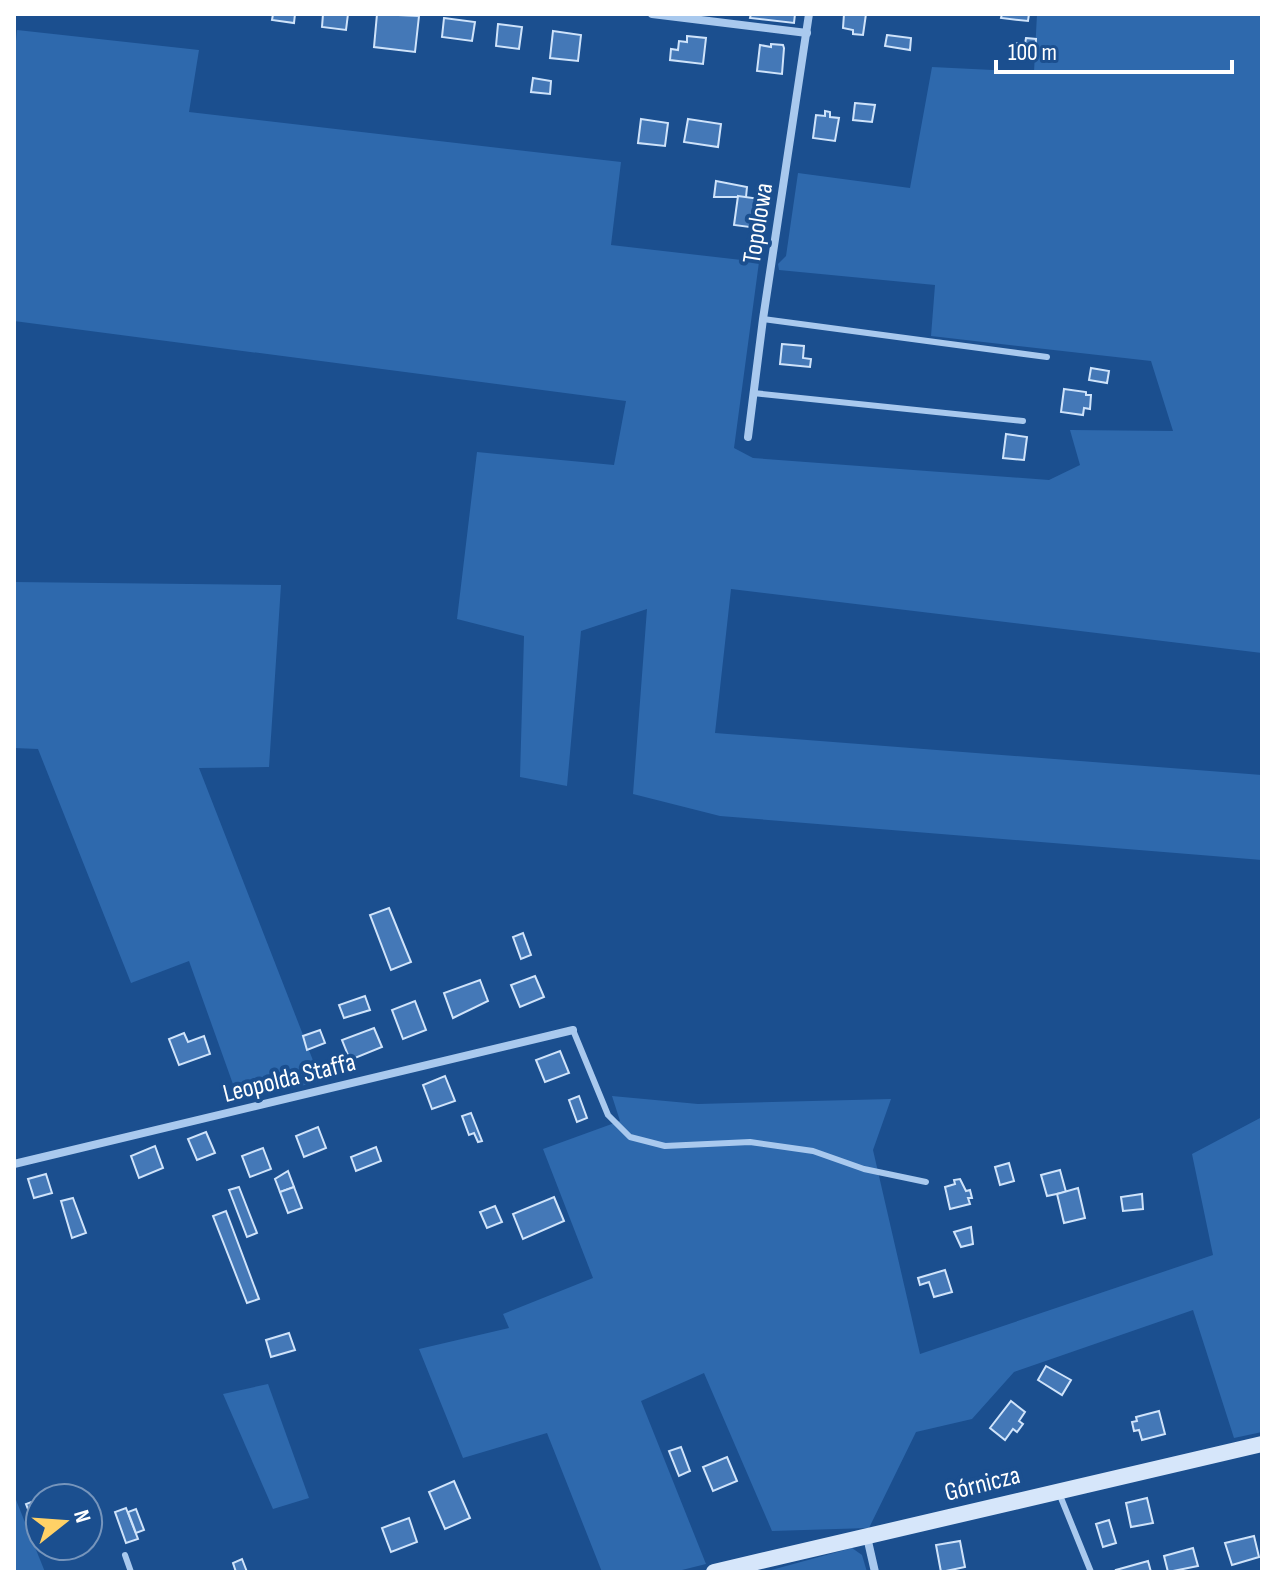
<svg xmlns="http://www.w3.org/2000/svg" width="1276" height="1586" font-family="'Sofia Sans Condensed',sans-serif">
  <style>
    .green { fill: #2e69ad }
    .building { fill: #4478b7; stroke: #cfe3fa; stroke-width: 2 }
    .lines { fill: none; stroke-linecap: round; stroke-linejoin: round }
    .lane { stroke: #a9c9ee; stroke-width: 6 }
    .street { stroke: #a9c9ee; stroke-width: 8 }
    .secondary { stroke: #d6e6fa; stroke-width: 16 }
    .labels { text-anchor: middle; stroke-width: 8; stroke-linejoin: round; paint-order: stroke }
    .street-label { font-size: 26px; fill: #fff; stroke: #1b4f8f }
  </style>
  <rect width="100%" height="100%" fill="#1b4f8f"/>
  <g class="green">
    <path d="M1037 14H1262V653L731 589 715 733 1262 775V860L720 816 633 794 647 609 581 631 567 786 520 777 524 636 457 619 477 452 614 465 626 401 14 321V63L17 30 199 50 189 112 621 162 611 245 759 262 734 448 753 458 1049 480 1080 465 1070 430 1173 431 1151 361 931 336 935 285 779 270 778 264 786 256 798 173 910 188 932 67 1034 72Z"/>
    <path d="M14 582 281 585 269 767 199 768 321 1081 239 1101 189 961 131 983 38 749 14 748Z"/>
    <path d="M612 1096 698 1104 891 1099 873 1150 920 1354 1213 1255 1192 1154 1262 1117V1432L1234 1438 1193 1310 1014 1372 972 1419 916 1432 869 1528 772 1531 704 1373 641 1401 706 1564 674 1572H602L547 1433 463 1458 419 1349 509 1328 503 1314 593 1278 543 1149 620 1121Z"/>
    <path d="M268 1384 309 1498 273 1509 223 1394Z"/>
    <path d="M14 1495 45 1572H14Z"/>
    <path d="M852 1548 862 1555 867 1572H764Z"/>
  </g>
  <g class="building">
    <path d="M273 14H295L294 23 272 20Z"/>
    <path d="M323 14H348L346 30 322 27Z"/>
    <path d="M377 14 419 16 415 52 374 47Z"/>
    <path d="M751 14H795L794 23 750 18Z"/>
    <path d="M844 14H866L863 35 853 34V30L843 28Z"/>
    <path d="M1002 14H1029L1028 21 1001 18Z"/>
    <path d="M444 18 475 22 472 41 442 37Z"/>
    <path d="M498 24 522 27 519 49 496 46Z"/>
    <path d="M553 31 581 35 578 61 550 58Z"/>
    <path d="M887 35 911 38 910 50 885 46Z"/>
    <path d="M687 36 706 38 703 64 670 60 671 49 678 50 679 41 687 42Z"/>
    <path d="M1026 38 1036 39 1035 55 1012 53 1013 43 1025 44Z"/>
    <path d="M771 44 783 45 784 48 782 74 757 71 760 45 771 47Z"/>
    <path d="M533 78 551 81 550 94 531 92Z"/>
    <path d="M855 103 875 105 872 122 853 120Z"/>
    <path d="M825 111 830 112V117L839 118 835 141 813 138 816 115 825 116Z"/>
    <path d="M641 119 668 123 665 146 638 143Z"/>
    <path d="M688 119 721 124 718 147 684 142Z"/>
    <path d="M716 181 747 187 746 197H714Z"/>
    <path d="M738 196 760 199 757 228 734 225Z"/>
    <path d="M782 344 804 346 803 358 811 359 810 367 780 364Z"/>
    <path d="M1091 368 1109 371 1107 383 1089 380Z"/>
    <path d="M1064 389 1086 392V395H1091L1090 409 1084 408 1083 415 1061 412Z"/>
    <path d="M1006 434 1027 437 1024 460 1003 458Z"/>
    <path d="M389 908 411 962 391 970 370 915Z"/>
    <path d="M523 933 531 955 521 959 513 937Z"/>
    <path d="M535 976 544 997 520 1007 511 985Z"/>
    <path d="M480 980 488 1001 453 1018 444 993Z"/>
    <path d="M365 996 370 1010 344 1018 339 1005Z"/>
    <path d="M415 1001 426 1030 403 1039 392 1010Z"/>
    <path d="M374 1028 382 1047 350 1060 342 1040Z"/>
    <path d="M320 1030 325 1043 307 1050 303 1036Z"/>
    <path d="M184 1033 188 1042 204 1036 210 1054 179 1065 169 1039Z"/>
    <path d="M560 1051 569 1073 545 1082 536 1060Z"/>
    <path d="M445 1076 455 1101 432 1109 423 1085Z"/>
    <path d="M579 1096 587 1118 577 1122 569 1100Z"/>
    <path d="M471 1113 482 1141 478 1142 474 1133 469 1135 462 1116Z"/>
    <path d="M318 1127 326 1148 304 1157 296 1136Z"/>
    <path d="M206 1132 215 1153 197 1160 188 1139Z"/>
    <path d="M155 1146 163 1168 139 1178 131 1156Z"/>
    <path d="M376 1147 381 1161 356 1171 351 1157Z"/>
    <path d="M263 1148 271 1169 250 1177 242 1156Z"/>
    <path d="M1009 1163 1014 1181 1000 1185 995 1167Z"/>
    <path d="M1060 1170 1066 1192 1047 1196 1041 1175Z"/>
    <path d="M288 1171 294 1187 280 1192 275 1179Z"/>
    <path d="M46 1174 52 1193 34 1198 28 1179Z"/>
    <path d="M960 1179 966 1191 970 1190 972 1198H968L970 1204 950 1209 945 1187 955 1184 954 1180Z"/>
    <path d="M239 1187 257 1233 247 1237 229 1190Z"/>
    <path d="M294 1187 302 1208 288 1213 280 1192Z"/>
    <path d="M1078 1188 1085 1218 1064 1223 1057 1194Z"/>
    <path d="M1142 1194 1143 1209 1123 1211 1121 1197Z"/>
    <path d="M554 1197 564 1221 523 1239 513 1214Z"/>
    <path d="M73 1198 86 1233 72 1238 61 1201Z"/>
    <path d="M495 1206 502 1222 487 1228 480 1212Z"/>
    <path d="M226 1211 259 1299 247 1303 213 1216Z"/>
    <path d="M971 1227 973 1244 961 1247 954 1232Z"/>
    <path d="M945 1270 952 1292 934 1297 929 1282 920 1285 918 1278Z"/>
    <path d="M289 1333 295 1350 271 1357 266 1340Z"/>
    <path d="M1046 1366 1071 1380 1062 1395 1038 1380Z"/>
    <path d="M1011 1401 1025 1412 1019 1421 1023 1424 1017 1432 1013 1429 1005 1440 990 1428Z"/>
    <path d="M1159 1411 1165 1434 1142 1440 1139 1430 1134 1431 1132 1422 1137 1421 1136 1417Z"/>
    <path d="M681 1447 690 1471 679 1476 669 1451Z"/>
    <path d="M727 1457 737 1481 713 1491 703 1467Z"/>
    <path d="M454 1481 470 1518 445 1529 429 1492Z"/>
    <path d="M1147 1498 1153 1523 1131 1527 1126 1503Z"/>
    <path d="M40 1499V1525L35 1527 26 1504Z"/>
    <path d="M126 1508 138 1539 126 1543 115 1512Z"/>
    <path d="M136 1509 144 1530 136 1533 128 1512Z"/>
    <path d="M409 1518 417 1542 391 1552 382 1528Z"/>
    <path d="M1109 1520 1116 1543 1103 1547 1096 1524Z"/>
    <path d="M1254 1536 1259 1557 1232 1565 1225 1543Z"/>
    <path d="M960 1541 965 1567 941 1572 936 1545Z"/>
    <path d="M1193 1548 1198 1566 1168 1572 1164 1556Z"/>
    <path d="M242 1559 247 1572H236L233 1563Z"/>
    <path d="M1148 1561 1151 1572H1117L1116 1570Z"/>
  </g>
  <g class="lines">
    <g class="lane">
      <path d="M763 319 1047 357"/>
      <path d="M753 393 1023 421"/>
      <path d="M573 1030 608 1115 630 1137 665 1146 750 1142 813 1151 864 1169 926 1182"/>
      <path d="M1059 1493 1091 1572"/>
      <path d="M125 1555 131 1572"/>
    </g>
    <g class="street">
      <path d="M652 14 807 33"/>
      <path d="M748 437 763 319 809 14"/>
      <path d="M14 1164 573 1030"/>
      <path d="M867 1537 875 1572"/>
    </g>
    <path class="secondary" d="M714 1572 1262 1444"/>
  </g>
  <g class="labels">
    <g class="street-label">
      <text transform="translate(757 223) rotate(-81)" y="9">Topolowa</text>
      <text transform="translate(289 1077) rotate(-14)" y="9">Leopolda Staffa</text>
      <text transform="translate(982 1483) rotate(-14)" y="9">Górnicza</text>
    </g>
  </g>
  <rect width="1276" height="1586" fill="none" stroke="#ffffff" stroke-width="32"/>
  <g transform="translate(64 1522) rotate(73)"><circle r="38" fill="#1b4f8f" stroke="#7695bc" stroke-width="2"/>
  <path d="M0-6L14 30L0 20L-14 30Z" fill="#ffd166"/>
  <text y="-12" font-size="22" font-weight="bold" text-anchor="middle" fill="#ffffff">N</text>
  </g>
  <path d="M996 60v12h236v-12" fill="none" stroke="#ffffff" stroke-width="4"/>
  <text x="1008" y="60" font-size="24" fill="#ffffff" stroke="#1b4f8f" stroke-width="6" paint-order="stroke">100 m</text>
</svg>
